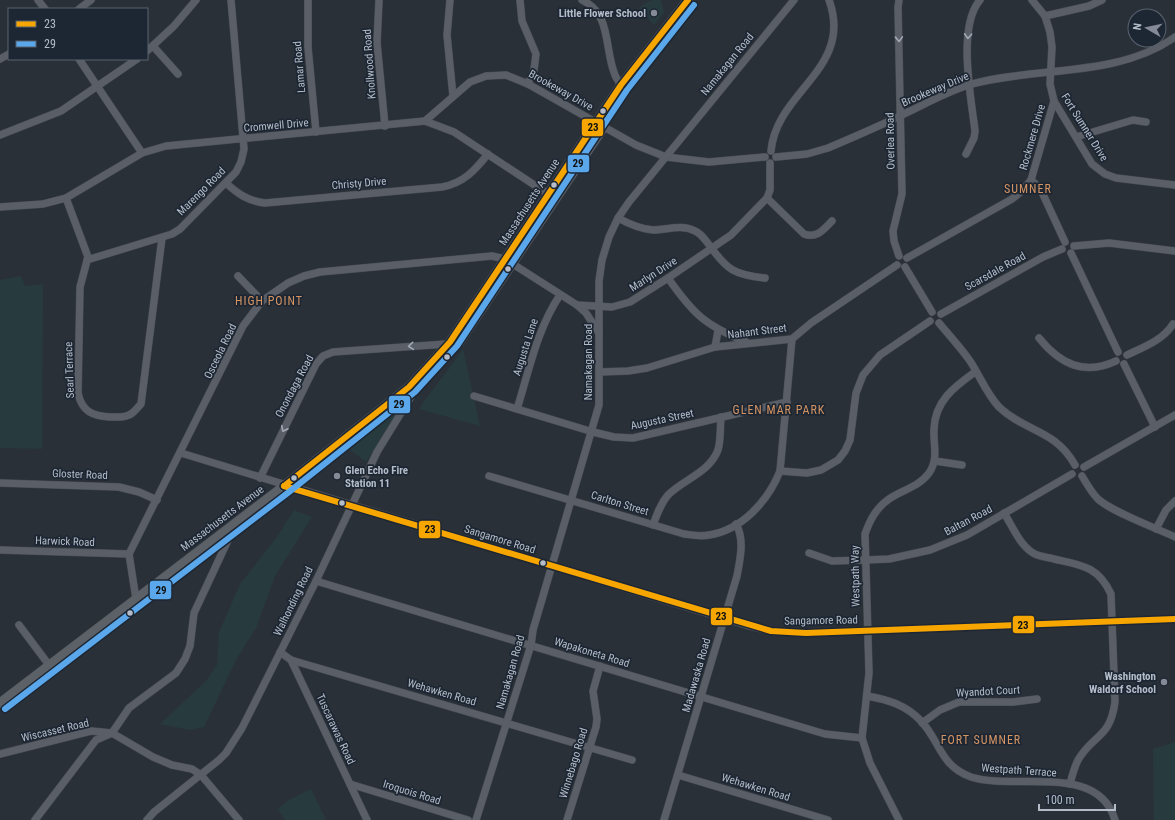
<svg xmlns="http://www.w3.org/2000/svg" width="1175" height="820" font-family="'Roboto Condensed',sans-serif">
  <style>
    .green { fill: #273a3e }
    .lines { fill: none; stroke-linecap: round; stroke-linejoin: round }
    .minor-casing { stroke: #484c53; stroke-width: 8 }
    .major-casing { stroke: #484c55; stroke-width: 10 }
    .minor { stroke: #5a5e66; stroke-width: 7 }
    .major { stroke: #5c6168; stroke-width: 9 }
    .bus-1-casing { stroke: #1d2633; stroke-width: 9 }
    .bus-2-casing { stroke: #1d2633; stroke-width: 9 }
    .bus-1 { stroke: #f7a600; stroke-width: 6 }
    .bus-2 { stroke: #5aa8eb; stroke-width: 6 }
    .oneway { stroke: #a2a9b5 }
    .poi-dot { fill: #848b96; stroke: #1d2633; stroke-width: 1.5 }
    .bus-dot { fill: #b4bcc9; stroke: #1d2633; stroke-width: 1.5 }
    .labels { text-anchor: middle; stroke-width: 3.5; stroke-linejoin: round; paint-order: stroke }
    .poi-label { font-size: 11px; font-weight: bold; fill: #b4bcc9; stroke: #1d2633; text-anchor: end }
    .street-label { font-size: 11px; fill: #b4bcc9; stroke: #1d2633 }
    .neighbourhood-label { font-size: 12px; letter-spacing: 1px; fill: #d59563; stroke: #1d2633 }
    .line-badge { stroke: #1d2633; stroke-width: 1.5 }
    .pale-badge-label { font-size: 11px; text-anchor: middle; font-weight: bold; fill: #111 }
  </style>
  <rect width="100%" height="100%" fill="#2a3038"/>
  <g class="green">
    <path d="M653 0H661L664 13 654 25 639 8 647 2Z"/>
    <path d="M21 276 25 286 43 284 42 449 0 448V280Z"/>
    <path d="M463 349 480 426 419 409C433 388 449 370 463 349Z"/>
    <path d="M404 403 366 462 349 449Z"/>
    <path d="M294 510 312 517 275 576 256 628 237 658 204 727 190 730 160 724 205 682 217 665 219 632 240 584 277 537Z"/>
    <path d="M1175 742V820H1154L1153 749Z"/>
    <path d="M311 789 326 820H285L278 809 289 800Z"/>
  </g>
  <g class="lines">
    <g class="minor-casing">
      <g id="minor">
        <path d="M38 0 45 9"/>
        <path d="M308 0V47L316 132"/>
        <path d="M379 0 377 43 385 126"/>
        <path d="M450 0 447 35 453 96"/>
        <path d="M520 0 522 21 536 54 534 70 528 84"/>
        <path d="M582 0C612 14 604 49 615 75 616 78 619 82 621 85"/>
        <path d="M899 0 898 7 902 194 893 231 894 241 899 256"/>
        <path d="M1032 0 1045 16 1050 32 1052 47 1050 84 1054 101 1092 164 1105 174 1116 178 1175 185"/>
        <path d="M79 9 91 0"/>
        <path d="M1045 16 1089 6 1102 0"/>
        <path d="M153 46 178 74"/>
        <path d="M147 51 174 26 196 0"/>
        <path d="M0 59 9 54"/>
        <path d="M79 59 142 153"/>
        <path d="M1054 101 1031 180 1040 188 1065 242"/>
        <path d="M425 121 470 82 486 76 506 75 528 84 636 145 666 157 709 162 765 157"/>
        <path d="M0 135 61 111 137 59"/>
        <path d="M1076 137 1133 120 1146 122"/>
        <path d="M771 151C776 91 854 69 829 0"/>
        <path d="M966 154 974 138 975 131C971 97 957 27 980 0"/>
        <path d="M776 157 807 154 828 148C854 137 880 126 906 113 927 103 950 90 972 84 1038 66 1117 78 1175 37"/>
        <path d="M226 183C238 194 248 201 265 203L442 187C464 183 475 170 488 154"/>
        <path d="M66 198 88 257 80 287 78 393C82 412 93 416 110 417 117 417 123 418 129 415 134 413 137 408 141 404L162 238"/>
        <path d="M767 198 804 234C817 239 824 229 832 221"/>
        <path d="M0 207 43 204 66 198 142 153 166 146 425 121 454 132 548 194"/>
        <path d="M618 218C629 224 640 229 653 230 667 230 681 224 695 231 702 234 705 240 710 246 727 270 735 275 765 278"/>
        <path d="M1074 246 1109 243 1175 251"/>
        <path d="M1071 253 1118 352"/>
        <path d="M907 258 1012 199 1023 190 1031 180"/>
        <path d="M87 260 172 234 180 229 236 172 241 162 244 149 231 0"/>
        <path d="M905 267 932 312"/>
        <path d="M238 276 262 301"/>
        <path d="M668 278C694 315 705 325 746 342"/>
        <path d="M577 305 586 313 599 333"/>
        <path d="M941 314 1043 257 1062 249"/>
        <path d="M939 323C949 335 961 348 970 361 980 376 986 393 999 407 1025 432 1055 429 1075 465"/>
        <path d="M1039 338C1060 364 1084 376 1116 361"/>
        <path d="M715 347 718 331"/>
        <path d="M1127 355C1144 347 1163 340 1173 324"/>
        <path d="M1124 364 1155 427"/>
        <path d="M600 372 628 371 647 368 715 347 792 339 811 323 897 265"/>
        <path d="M474 396 593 432 614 437 633 438 787 402"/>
        <path d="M517 409C529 371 537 329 560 295"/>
        <path d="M181 453 746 625 771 631 806 633 1175 619"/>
        <path d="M935 461 962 465"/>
        <path d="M1084 467 1175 415"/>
        <path d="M780 471 807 473 821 470 838 460 845 451 850 440 856 393 863 375 880 355 930 321"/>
        <path d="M489 476 684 534C692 535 700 537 709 535 742 530 768 501 780 471L792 339"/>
        <path d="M1082 476C1087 484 1091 492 1098 499 1112 512 1156 528 1175 537"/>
        <path d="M260 478 316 364 323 356 333 352 460 343 605 127"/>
        <path d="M0 483 119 487 139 492 157 500"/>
        <path d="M1004 513C1013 527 1019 544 1033 553 1040 557 1047 557 1054 559 1081 565 1098 566 1111 594L1115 702C1110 739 1093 734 1078 760 1074 768 1072 776 1070 784"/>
        <path d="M653 525C657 514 661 503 668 495 684 479 709 473 718 450 721 440 720 428 721 417"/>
        <path d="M1156 529 1166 510 1175 501"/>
        <path d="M0 550 129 554"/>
        <path d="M809 553 832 561 865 560 889 559 930 550 967 535 1072 474"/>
        <path d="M316 581 825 734 862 738"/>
        <path d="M136 599 129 554 243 326 262 301 288 283 304 276 320 272 492 256 505 259 577 305 612 307 630 302 668 278 731 235 767 198 770 190V163"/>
        <path d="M19 625 49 665"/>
        <path d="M280 652 291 660 367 820"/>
        <path d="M291 660 632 760"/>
        <path d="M867 696C889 700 906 705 921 721 940 741 940 766 971 777 1015 791 1098 762 1115 820"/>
        <path d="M922 723 940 710 959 702H1013L1037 699"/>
        <path d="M0 754 91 731 112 733 153 757 172 765 192 769 201 775 239 820"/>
        <path d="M678 775 828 820"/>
        <path d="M350 784 468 820"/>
        <path d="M35 820 96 740 112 733 129 708 176 673 185 659 190 646 194 613 229 538 227 530"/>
        <path d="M147 820 154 812 219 760 226 753 242 728 316 581 377 452 425 374"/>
        <path d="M476 820 531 645 533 630 599 405V281L602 260 609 237 618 218 629 202 794 0"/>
        <path d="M567 820 596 727 597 719 593 691 600 666"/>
        <path d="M664 820 737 576C740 559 745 540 736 524"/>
        <path d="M899 820 870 763 862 738 869 673 865 534C870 520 876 508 889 499 902 490 919 487 929 473 939 459 933 444 934 429 935 401 954 387 975 372"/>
      </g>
    </g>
    <g class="major-casing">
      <path id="major" d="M0 703 284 486 409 387 450 342 621 85 688 0"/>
    </g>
    <use href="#minor" class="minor"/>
    <use href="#major" class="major"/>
    <g class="bus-1-casing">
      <g id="bus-1">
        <path d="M284 486 771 631 806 633 1175 619"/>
        <path d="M284 486 409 387 450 342 621 85 688 0"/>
      </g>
    </g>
    <g class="bus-2-casing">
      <path id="bus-2" d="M5 709 289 492 415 392 457 346 627 90 694 5"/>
    </g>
    <use href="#bus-1" class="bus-1"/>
    <use href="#bus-2" class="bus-2"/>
  </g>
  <defs><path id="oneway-chevron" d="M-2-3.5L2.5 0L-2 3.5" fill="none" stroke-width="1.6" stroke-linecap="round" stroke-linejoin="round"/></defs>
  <g class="oneway">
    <use href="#oneway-chevron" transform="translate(968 36) rotate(93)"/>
    <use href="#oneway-chevron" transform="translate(899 39) rotate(88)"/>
    <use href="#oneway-chevron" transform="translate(411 346) rotate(175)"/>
    <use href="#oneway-chevron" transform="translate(284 429) rotate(116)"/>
  </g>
  <g class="poi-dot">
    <circle cx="654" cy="13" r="4"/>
    <circle cx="337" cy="476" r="4"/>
    <circle cx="1164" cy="682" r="4"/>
  </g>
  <g class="bus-dot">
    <circle cx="603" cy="111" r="3.5"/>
    <circle cx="554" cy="185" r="3.5"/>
    <circle cx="508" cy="269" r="3.5"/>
    <circle cx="447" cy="357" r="3.5"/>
    <circle cx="294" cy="478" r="3.5"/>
    <circle cx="342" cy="503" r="3.5"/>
    <circle cx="543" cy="563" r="3.5"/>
    <circle cx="130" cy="613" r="3.5"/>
  </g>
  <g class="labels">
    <g class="poi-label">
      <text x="646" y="17">Little Flower School</text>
      <text x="345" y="474" text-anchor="start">Glen Echo Fire<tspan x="345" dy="13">Station 11</tspan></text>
      <text x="1156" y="680">Washington<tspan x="1156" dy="13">Waldorf School</tspan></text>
    </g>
    <g class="street-label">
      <text transform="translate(369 64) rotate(-94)" y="4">Knollwood Road</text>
      <text transform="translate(727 64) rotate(-51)" y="4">Namakagan Road</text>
      <text transform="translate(299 67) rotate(-95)" y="4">Lamar Road</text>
      <text transform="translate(935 89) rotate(-23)" y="4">Brookeway Drive</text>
      <text transform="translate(561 90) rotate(29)" y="4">Brookeway Drive</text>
      <text transform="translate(276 125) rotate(-5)" y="4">Cromwell Drive</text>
      <text transform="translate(1085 127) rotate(58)" y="4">Fort Sumner Drive</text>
      <text transform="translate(1032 137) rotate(-74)" y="4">Rockmere Drive</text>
      <text transform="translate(890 141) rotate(-91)" y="4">Overlea Road</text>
      <text transform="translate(359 183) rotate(-5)" y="4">Christy Drive</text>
      <text transform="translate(201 191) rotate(-45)" y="4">Marengo Road</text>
      <text transform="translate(529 202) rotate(-57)" y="4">Massachusetts Avenue</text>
      <text transform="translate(995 271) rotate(-29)" y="4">Scarsdale Road</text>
      <text transform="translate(653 274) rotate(-33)" y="4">Marlyn Drive</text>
      <text transform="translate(757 331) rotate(-7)" y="4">Nahant Street</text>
      <text transform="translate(525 347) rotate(-72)" y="4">Augusta Lane</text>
      <text transform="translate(220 351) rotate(-64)" y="4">Osceola Road</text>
      <text transform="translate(588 362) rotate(-90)" y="4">Namakagan Road</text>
      <text transform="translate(69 370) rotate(-92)" y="4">Searl Terrace</text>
      <text transform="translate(294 386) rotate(-62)" y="4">Onondaga Road</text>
      <text transform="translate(662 419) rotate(-12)" y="4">Augusta Street</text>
      <text transform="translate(80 474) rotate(2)" y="4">Gloster Road</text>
      <text transform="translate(620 503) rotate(17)" y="4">Carlton Street</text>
      <text transform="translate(222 518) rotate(-37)" y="4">Massachusetts Avenue</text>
      <text transform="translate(968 520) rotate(-28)" y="4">Baltan Road</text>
      <text transform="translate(500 539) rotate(17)" y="4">Sangamore Road</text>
      <text transform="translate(65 541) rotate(2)" y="4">Harwick Road</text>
      <text transform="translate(855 576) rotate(-91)" y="4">Westpath Way</text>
      <text transform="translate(293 601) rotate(-64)" y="4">Walhonding Road</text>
      <text transform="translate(821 620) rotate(-1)" y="4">Sangamore Road</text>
      <text transform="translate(592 652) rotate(17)" y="4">Wapakoneta Road</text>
      <text transform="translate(510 672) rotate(-74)" y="4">Namakagan Road</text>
      <text transform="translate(696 675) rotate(-74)" y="4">Madawaska Road</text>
      <text transform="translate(988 691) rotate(-3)" y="4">Wyandot Court</text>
      <text transform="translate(442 692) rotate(16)" y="4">Wehawken Road</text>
      <text transform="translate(336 729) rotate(65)" y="4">Tuscarawas Road</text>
      <text transform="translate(55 730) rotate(-13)" y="4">Wiscasset Road</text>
      <text transform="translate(573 763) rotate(-73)" y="4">Winnebago Road</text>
      <text transform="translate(1019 770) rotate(4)" y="4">Westpath Terrace</text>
      <text transform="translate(756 787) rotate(17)" y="4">Wehawken Road</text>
      <text transform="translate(412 792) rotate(17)" y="4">Iroquois Road</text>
    </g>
    <g class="neighbourhood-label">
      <text x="1028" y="193">SUMNER</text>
      <text x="269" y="305">HIGH POINT</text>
      <text x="779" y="414">GLEN MAR PARK</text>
      <text x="981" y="744">FORT SUMNER</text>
    </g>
  </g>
  <g class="line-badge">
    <rect x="581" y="118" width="23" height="19" rx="4" fill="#f7a600"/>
    <rect x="567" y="154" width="23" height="19" rx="4" fill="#5aa8eb"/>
    <rect x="388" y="395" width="23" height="19" rx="4" fill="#5aa8eb"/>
    <rect x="418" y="520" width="23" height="19" rx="4" fill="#f7a600"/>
    <rect x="149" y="580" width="23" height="20" rx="4" fill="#5aa8eb"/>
    <rect x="710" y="607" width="23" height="19" rx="4" fill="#f7a600"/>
    <rect x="1012" y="615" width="23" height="19" rx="4" fill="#f7a600"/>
  </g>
  <g class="pale-badge-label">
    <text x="593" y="131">23</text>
    <text x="578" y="167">29</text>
    <text x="399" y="408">29</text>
    <text x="430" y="533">23</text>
    <text x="161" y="594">29</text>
    <text x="721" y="620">23</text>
    <text x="1023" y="629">23</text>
  </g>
  <rect x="8" y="8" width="140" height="52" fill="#1d2633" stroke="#59626f"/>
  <rect x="16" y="21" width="20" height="6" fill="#f7a600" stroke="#59626f"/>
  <text x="44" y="28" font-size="12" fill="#b4bcc9">23</text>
  <rect x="16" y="41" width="20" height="6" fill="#5aa8eb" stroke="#59626f"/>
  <text x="44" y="48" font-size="12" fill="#b4bcc9">29</text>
  <g transform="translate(1147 28) rotate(279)"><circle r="19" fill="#1d2633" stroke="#59626f"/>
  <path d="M0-3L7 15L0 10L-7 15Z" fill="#848b96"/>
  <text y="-6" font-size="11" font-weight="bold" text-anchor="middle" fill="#b4bcc9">N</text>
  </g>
  <path d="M1039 804v6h76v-6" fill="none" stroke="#b4bcc9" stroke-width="2"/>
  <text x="1045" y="804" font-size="12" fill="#b4bcc9" stroke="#1d2633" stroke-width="3" paint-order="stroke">100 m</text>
</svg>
